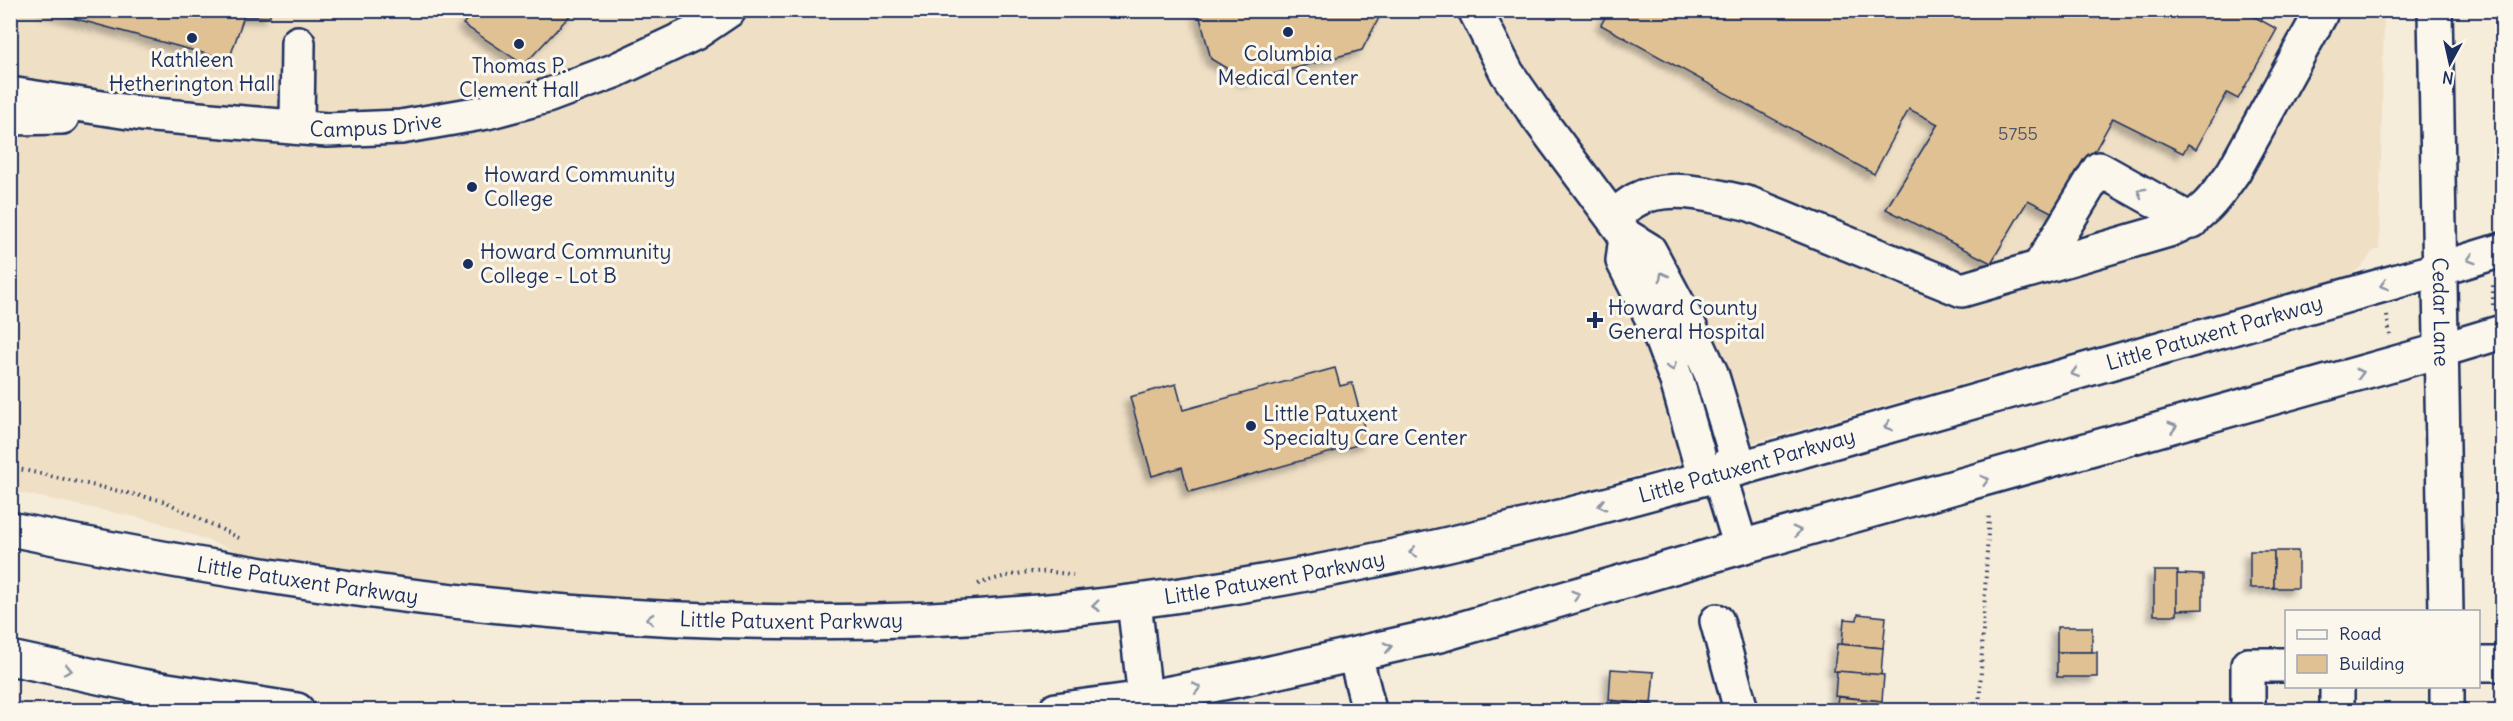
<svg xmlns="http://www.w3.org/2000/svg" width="2513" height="721" font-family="Delius,sans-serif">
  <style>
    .built { fill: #efdfc5 }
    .building { fill: #e0c193; stroke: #1b2f5e; stroke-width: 1.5; filter: url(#shadow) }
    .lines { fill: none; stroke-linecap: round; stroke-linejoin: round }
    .minor-casing { stroke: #1b2f5e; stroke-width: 38 }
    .major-casing { stroke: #1b2f5e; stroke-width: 38 }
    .path { stroke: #1b2f5e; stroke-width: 4; stroke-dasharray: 1.5 4.5; stroke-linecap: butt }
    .minor { stroke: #fbf7ec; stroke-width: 33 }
    .major { stroke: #fbf7ec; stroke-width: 33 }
    .oneway { stroke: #8b93a5 }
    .poi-dot { fill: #1b2f5e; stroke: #fbf7ec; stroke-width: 2 }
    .labels { text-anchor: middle; stroke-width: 6; stroke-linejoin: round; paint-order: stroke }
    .number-label { font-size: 18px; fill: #4c546b }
    .poi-label { font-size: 21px; fill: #1b2f5e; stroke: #fbf7ec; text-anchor: start }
    .street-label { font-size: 21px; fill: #1b2f5e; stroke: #fbf7ec }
  </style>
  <defs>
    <filter id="shadow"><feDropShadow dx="-5.5" dy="5.5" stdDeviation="3" flood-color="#0004"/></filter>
  </defs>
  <rect width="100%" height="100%" fill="#f6ecda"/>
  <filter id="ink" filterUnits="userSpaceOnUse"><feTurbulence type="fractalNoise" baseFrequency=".0167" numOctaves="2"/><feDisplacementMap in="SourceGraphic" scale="12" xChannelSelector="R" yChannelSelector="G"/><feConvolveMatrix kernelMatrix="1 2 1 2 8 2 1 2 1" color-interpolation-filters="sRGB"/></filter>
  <g filter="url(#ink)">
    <path class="built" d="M11 11H2384L2379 249 2373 251 2364 264 2351 275 1423 535 1336 553 1236 570 1097 587 959 601 852 607 653 604 461 588 255 558 155 521 11 491Z"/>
    <g class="building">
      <path d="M43 10H270V17L244 16 229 60Z"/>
      <path d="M475 10H575L524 65 463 24Z"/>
      <path d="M1198 10H1380L1381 14 1362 50 1248 81 1211 59Z"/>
      <path d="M1609 10H2242L2277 29 2238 99 2227 93 2196 149 2188 144 2183 153 2113 118 2059 216 2028 200 1991 263 1886 209 1938 124 1909 109 1874 174 1601 25Z"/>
      <path d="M1335 368 1340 386 1352 383 1368 442 1189 492 1182 467 1152 476 1130 397 1176 384 1183 410Z"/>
      <rect x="2250" y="551" width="24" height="37"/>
      <rect x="2274" y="551" width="24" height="37"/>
      <path d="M2154 571H2178L2177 615H2154Z"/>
      <path d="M2177 574 2203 575V609L2177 610Z"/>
      <path d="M1858 614 1886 617 1883 648 1842 644 1844 619 1857 620Z"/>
      <rect x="2057" y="627" width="35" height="25"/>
      <path d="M1837 644 1883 648 1881 675 1834 671Z"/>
      <rect x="2057" y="652" width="40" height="25"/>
      <path d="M1611 669 1654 672 1651 704 1609 700Z"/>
      <path d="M1837 671 1884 675 1882 701 1835 696Z"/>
      <path d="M1838 697 1882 701 1881 710H1836Z"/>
      <path d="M1612 701 1654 705 1653 710H1611Z"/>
    </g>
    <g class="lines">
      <g class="minor-casing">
        <g id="minor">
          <path d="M1475 10 1507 73 1539 119 1626 236 1649 250 1686 319 1711 373 1736 455 1719 475 1701 465 1677 381 1657 328 1623 261 1626 236"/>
          <path id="s1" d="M10 94 142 114 327 130 401 127 487 112 547 96 614 71 695 33 729 10"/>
          <path d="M10 118 62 117"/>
          <path d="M297 127 298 43"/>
          <path d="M1613 217C1620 212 1628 204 1636 200 1669 182 1715 196 1750 204L1962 290 2169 230C2202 217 2214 200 2234 171L2320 15"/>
          <path d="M2040 266 2099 169 2192 221"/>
          <path d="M2440 269 2502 250"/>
          <path d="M2442 350 2502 332"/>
          <path d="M1719 475 1741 547"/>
          <path d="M1134 602 1145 698"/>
          <path d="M1717 621 1741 710"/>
          <path d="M1355 655 1369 710"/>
          <path d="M2478 664H2502"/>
          <path d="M2248 710V665H2286"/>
          <path d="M2337 710V686"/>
        </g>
      </g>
      <g class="major-casing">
        <g id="major">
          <path id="s2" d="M2435 10 2446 612"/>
          <path id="s3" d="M10 529C383 605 757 651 1137 601 1380 570 1618 504 1853 436 2049 381 2244 324 2440 269"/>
          <path d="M10 658 141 686 297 710"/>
          <path d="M2447 686V710"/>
          <path d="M1056 710 1145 698 1248 678 1440 635 1741 547 2442 350"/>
        </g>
      </g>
      <g class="path">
        <path d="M2493 305V285"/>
        <path d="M2387 316 2390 335"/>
        <path d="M10 467 164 501 239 538"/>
        <path d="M978 584C1014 573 1036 568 1073 575"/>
        <path d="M1979 710 1989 513"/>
      </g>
      <use href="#minor" class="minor"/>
      <use href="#major" class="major"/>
    </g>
    <defs><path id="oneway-chevron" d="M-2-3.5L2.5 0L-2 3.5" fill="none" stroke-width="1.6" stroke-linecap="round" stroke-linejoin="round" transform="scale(1.5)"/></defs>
    <g class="oneway">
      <use href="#oneway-chevron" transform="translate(2141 192) rotate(-151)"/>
      <use href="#oneway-chevron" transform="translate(2471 259) rotate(163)"/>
      <use href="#oneway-chevron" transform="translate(1663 276) rotate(-118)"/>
      <use href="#oneway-chevron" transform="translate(2384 285) rotate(164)"/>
      <use href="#oneway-chevron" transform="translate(1672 367) rotate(69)"/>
      <use href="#oneway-chevron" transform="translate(2075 373) rotate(164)"/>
      <use href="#oneway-chevron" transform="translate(2360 373) rotate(-16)"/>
      <use href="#oneway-chevron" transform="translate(1888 426) rotate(164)"/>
      <use href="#oneway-chevron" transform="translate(2173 427) rotate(-16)"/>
      <use href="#oneway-chevron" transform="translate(1985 480) rotate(-16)"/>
      <use href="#oneway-chevron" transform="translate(1602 505) rotate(166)"/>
      <use href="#oneway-chevron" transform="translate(1797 531) rotate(-15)"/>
      <use href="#oneway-chevron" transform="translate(1413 552) rotate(168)"/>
      <use href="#oneway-chevron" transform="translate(1576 595) rotate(-16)"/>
      <use href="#oneway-chevron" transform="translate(1096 606) rotate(174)"/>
      <use href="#oneway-chevron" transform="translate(650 619) rotate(-177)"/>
      <use href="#oneway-chevron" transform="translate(1388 647) rotate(-13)"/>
      <use href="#oneway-chevron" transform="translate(68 670) rotate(12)"/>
      <use href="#oneway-chevron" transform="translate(1197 688) rotate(-11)"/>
    </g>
  </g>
  <g class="poi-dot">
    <circle cx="1288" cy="32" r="6"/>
    <circle cx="192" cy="38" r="6"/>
    <circle cx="519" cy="44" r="6"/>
    <circle cx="472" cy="187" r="6"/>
    <circle cx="468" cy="264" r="6"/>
    <path d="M1592 311h6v6h6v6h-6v6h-6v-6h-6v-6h6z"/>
    <circle cx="1251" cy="426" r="6"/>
  </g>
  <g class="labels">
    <g class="number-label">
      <text x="2018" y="140">5755</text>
    </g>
    <g class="poi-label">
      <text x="1288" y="61" text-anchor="middle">Columbia<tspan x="1288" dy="24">Medical Center</tspan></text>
      <text x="192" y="67" text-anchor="middle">Kathleen<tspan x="192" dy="24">Hetherington Hall</tspan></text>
      <text x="519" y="73" text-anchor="middle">Thomas P.<tspan x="519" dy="24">Clement Hall</tspan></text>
      <text x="484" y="182">Howard Community<tspan x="484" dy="24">College</tspan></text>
      <text x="480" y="259">Howard Community<tspan x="480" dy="24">College - Lot B</tspan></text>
      <text x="1608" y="315">Howard County<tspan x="1608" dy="24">General Hospital</tspan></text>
      <text x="1263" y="421">Little Patuxent<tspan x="1263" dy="24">Specialty Care Center</tspan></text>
    </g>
    <g class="street-label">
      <text dy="7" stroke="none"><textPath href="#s1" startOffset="368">Campus Drive</textPath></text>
      <text dy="7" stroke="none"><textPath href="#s2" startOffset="302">Cedar Lane</textPath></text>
      <text dy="7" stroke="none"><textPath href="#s3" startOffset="2246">Little Patuxent Parkway</textPath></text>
      <text dy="7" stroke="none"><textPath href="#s3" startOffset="1760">Little Patuxent Parkway</textPath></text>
      <text dy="7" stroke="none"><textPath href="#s3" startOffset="1274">Little Patuxent Parkway</textPath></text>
      <text dy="7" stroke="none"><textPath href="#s3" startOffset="302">Little Patuxent Parkway</textPath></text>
      <text dy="7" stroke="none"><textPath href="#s3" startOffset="788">Little Patuxent Parkway</textPath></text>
    </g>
  </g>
  <rect width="2513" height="721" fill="none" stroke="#fbf7ec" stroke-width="36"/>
  <rect x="18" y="18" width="2477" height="685" fill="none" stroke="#1b2f5e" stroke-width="2" filter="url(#ink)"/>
  <rect x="2285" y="610" width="195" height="78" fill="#fbf7ec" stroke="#a1a7b3" stroke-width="1.5"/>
  <rect x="2297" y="630" width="30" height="9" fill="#fbf7ec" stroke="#a1a7b3" stroke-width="1.5"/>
  <text x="2339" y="640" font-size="18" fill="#1b2f5e">Road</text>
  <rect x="2297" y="655" width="30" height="18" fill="#e0c193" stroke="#a1a7b3" stroke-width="1.5"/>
  <text x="2339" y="670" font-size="18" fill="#1b2f5e">Building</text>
  <g transform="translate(2450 63) rotate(188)" stroke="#fbf7ec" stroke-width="4.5" paint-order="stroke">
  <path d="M0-4.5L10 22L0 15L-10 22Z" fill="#1b2f5e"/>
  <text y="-9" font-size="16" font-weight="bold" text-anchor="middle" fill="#1b2f5e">N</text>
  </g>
</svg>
